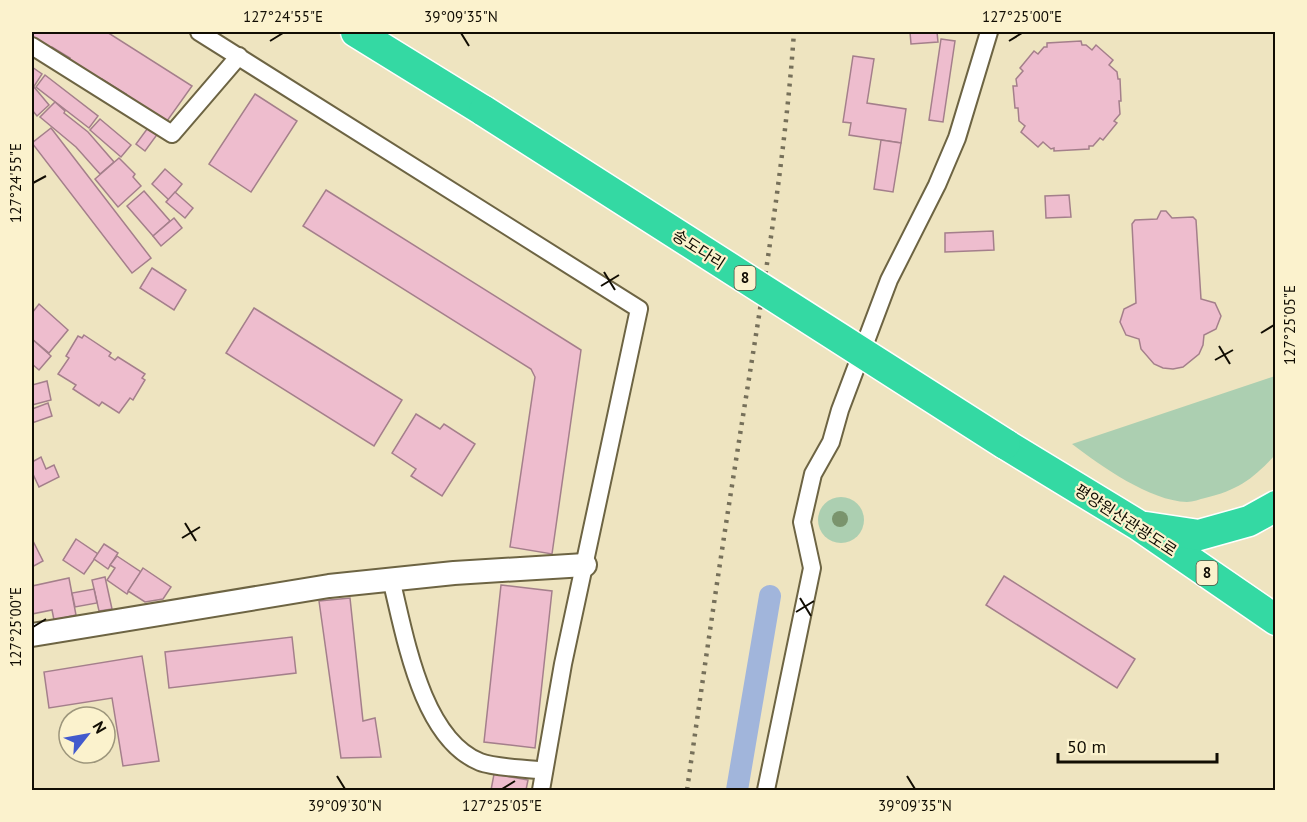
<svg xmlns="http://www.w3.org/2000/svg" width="1307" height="822" font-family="'PT Sans','Noto Sans KR',sans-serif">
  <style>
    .green { fill: #accfb1 }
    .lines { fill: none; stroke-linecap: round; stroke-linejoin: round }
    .canal { stroke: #a1b5db; stroke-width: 22 }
    .building { fill: #eebdce; stroke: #a47f8b; stroke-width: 1.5 }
    .street-casing { stroke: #6d6443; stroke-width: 20 }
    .secondary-casing { stroke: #6d6443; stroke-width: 26 }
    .highway-casing { stroke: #fff; stroke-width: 33 }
    .street { stroke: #fff; stroke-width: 16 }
    .secondary { stroke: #fff; stroke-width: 22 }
    .highway { stroke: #34d9a3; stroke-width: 30 }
    .rail { stroke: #76705a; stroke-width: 4.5; stroke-dasharray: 3 6; stroke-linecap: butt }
    .highway-bridge-casing { stroke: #fff; stroke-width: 33; stroke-linecap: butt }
    .highway-bridge { stroke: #34d9a3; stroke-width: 30 }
    .tree { fill: #7a946d }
    .ticks { fill: none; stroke: #110d03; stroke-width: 2 }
    .labels { text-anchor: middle; stroke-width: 4.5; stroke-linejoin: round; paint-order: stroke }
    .shield { fill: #fbf2cd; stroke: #575240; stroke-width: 1.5 }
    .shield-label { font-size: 15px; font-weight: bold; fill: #110d03 }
    .street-label { font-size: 16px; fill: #110d03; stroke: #fbf2cd }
    .neatline { fill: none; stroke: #110d03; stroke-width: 2 }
    .ticks-label { font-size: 15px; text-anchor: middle; fill: #110d03 }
  </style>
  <rect width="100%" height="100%" fill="#eee4c0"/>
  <g class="green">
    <path d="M1275 376V455C1253 479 1238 490 1205 498 1200 499 1193 502 1187 502 1150 501 1101 466 1072 444Z"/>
    <circle cx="841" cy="520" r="23"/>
  </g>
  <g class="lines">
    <path class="canal" d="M737 790 770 596"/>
  </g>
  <g class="building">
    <path d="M32 32H107L192 86 167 121 157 114 154 119 123 99 126 94 102 79 99 84 67 63 70 58 52 47 50 52 32 40Z"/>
    <path d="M910 32H937L938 42 911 44Z"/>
    <path d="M941 39 955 41 943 122 929 120Z"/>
    <path d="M1081 41 1082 45H1086L1092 50 1096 45 1113 60 1109 65 1117 72 1118 79H1120L1121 101H1119L1120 114 1114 121 1117 123 1103 140 1100 138 1093 146H1089V149L1054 151V148L1051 149 1043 142 1038 147 1021 132 1025 126 1019 121 1018 108H1015L1013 86H1017L1016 79 1023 71 1020 68 1034 51 1038 54 1044 47H1047V43Z"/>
    <path d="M853 56 874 59 867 103 906 109 901 143 849 135 851 123 843 122Z"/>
    <path d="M32 67 42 74 33 88 32 87Z"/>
    <path d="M45 75 98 116 89 128 36 87Z"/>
    <path d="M34 87 49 105 37 116 32 110V90Z"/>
    <path d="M255 94 297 121 251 192 209 164Z"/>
    <path d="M55 102 65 111 64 113 88 132 114 162 100 174 76 147 40 117Z"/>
    <path d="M100 119 131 145 121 157 90 130Z"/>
    <path d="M150 125 159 132 145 151 136 144Z"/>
    <path d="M51 128 151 258 132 273 32 143Z"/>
    <path d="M881 140 901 143 893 192 874 189Z"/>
    <path d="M119 158 135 174 133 177 141 186 118 207 95 179Z"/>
    <path d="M165 169 182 184 169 200 152 184Z"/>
    <path d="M326 190 581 350 552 554 510 547 535 377 531 369 303 226Z"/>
    <path d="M144 191 170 221 153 236 127 206Z"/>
    <path d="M175 192 193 208 185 218 166 202Z"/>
    <path d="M1069 195 1071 217 1046 218 1045 196Z"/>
    <path d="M1161 211H1166L1172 218 1193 217 1196 220 1201 299 1215 303 1221 316 1216 329 1204 335 1203 345 1199 354 1183 367 1173 369 1163 368 1154 364 1141 349 1139 339 1126 335 1120 322 1124 309 1136 303 1132 224 1135 220 1157 219Z"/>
    <path d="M174 218 182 228 161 246 153 236Z"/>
    <path d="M993 231 994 250 945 252V233Z"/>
    <path d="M152 268 186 290 174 310 140 288Z"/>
    <path d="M39 304 68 330 49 353 32 339V313Z"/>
    <path d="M254 308 402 400 374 446 226 353Z"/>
    <path d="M84 335 111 353 109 356 115 360 118 357 145 374 142 378 145 380 133 400 130 398 119 413 102 402 99 406 73 389 76 385 58 374 69 358 66 356 78 336 82 338Z"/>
    <path d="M32 339 51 356 39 370 32 364Z"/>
    <path d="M47 381 51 400 32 405V385Z"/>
    <path d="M48 403 52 416 32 423V409Z"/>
    <path d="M416 414 440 429 444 424 475 444 442 496 411 476 416 469 392 453Z"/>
    <path d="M41 457 46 469 54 465 59 477 39 487 32 472V462Z"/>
    <path d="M32 539 43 561 32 567Z"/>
    <path d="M76 539 98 554 84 574 63 560Z"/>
    <path d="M104 544 118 553 108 569 94 559Z"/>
    <path d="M117 556 141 572 127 594 107 580 115 568 110 565Z"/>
    <path d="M143 568 171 587 163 599 145 602 128 591Z"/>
    <path d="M1004 576 1135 659 1117 688 986 605Z"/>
    <path d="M105 577 112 609 99 611 92 580Z"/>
    <path d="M69 578 76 615 54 620 52 610 32 614V584V586Z"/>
    <path d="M501 585 552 591 535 748 484 742Z"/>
    <path d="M94 589 97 603 75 607 72 593Z"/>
    <path d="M350 598 363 721 375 718 381 757 341 758 319 601Z"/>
    <path d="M292 637 296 673 169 688 165 652Z"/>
    <path d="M142 656 159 761 123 766 112 698 49 708 44 672Z"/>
    <path d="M494 774 528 780 526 790H491Z"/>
  </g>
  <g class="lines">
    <g class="street-casing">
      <g id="street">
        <path d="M199 32 639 309 563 664 541 790"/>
        <path d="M32 46 172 134 239 56"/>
        <path d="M391 579C405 635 421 738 480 762 495 768 526 768 544 771"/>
        <path d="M766 790 812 568 802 522 813 474 831 442 840 410 889 280 937 185 957 138 989 32"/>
      </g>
    </g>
    <g class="secondary-casing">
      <path id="secondary" d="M32 635 329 586 454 573 585 565"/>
    </g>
    <g class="highway-casing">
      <g id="highway">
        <path d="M356 32 484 111"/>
        <path d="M1005 444 1138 525 1276 620"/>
        <path d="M1146 527 1199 535 1249 521 1276 506"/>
      </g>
    </g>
    <use href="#street" class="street"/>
    <use href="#secondary" class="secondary"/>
    <use href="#highway" class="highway"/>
    <path class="rail" d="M687 790C703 678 719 566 737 454 759 313 784 174 794 32"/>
    <g class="highway-bridge-casing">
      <path id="highway-bridge" d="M484 111 1005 444"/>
    </g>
    <use href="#highway-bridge" class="highway-bridge"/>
  </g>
  <circle class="tree" cx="840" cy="519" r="8"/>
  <path class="ticks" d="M461 33 469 46M270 41 283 33M1009 41 1022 33M33 183 46 176M604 272 615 290M601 286 619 275M1261 333 1274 325M1219 346 1230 364M1215 360 1233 350M185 523 196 541M182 538 200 527M800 598 811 616M796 612 814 601M33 627 46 619M337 776 345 789M907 776 915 789M502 789 515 781"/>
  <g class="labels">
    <g class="shield">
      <rect x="734.5" y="266" width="21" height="24" rx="4.5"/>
      <rect x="1196.5" y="561" width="21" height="24" rx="4.5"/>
    </g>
    <g class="shield-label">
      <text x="745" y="283">8</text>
      <text x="1207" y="578">8</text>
    </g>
    <g class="street-label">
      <text transform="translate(699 249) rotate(33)" y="6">송도다리</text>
      <text transform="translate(1126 520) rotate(33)" y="6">평양원산관광도로</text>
    </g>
  </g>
  <rect width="1307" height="822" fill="none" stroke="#fbf2cd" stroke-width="66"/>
  <g transform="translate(87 735) rotate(59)"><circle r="28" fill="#fbf2cd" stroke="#9d967c" stroke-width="1.5"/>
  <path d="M0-4.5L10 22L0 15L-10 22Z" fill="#425acd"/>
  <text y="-9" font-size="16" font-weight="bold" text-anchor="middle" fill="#110d03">N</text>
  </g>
  <path d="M1058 753v9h159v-9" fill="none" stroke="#110d03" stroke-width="3"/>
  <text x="1067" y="753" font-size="18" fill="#110d03" stroke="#fbf2cd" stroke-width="4.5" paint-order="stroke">50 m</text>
  <rect x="33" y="33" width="1241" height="756" class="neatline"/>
  <g class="ticks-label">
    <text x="283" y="22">127°24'55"E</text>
    <text x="461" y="22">39°09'35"N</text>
    <text x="1022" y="22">127°25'00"E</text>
    <text transform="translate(16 183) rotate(-90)" y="5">127°24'55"E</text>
    <text transform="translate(1290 325) rotate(-90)" y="5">127°25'05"E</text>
    <text transform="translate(16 627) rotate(-90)" y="5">127°25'00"E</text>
    <text x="345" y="811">39°09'30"N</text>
    <text x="502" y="811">127°25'05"E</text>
    <text x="915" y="811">39°09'35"N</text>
  </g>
</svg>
